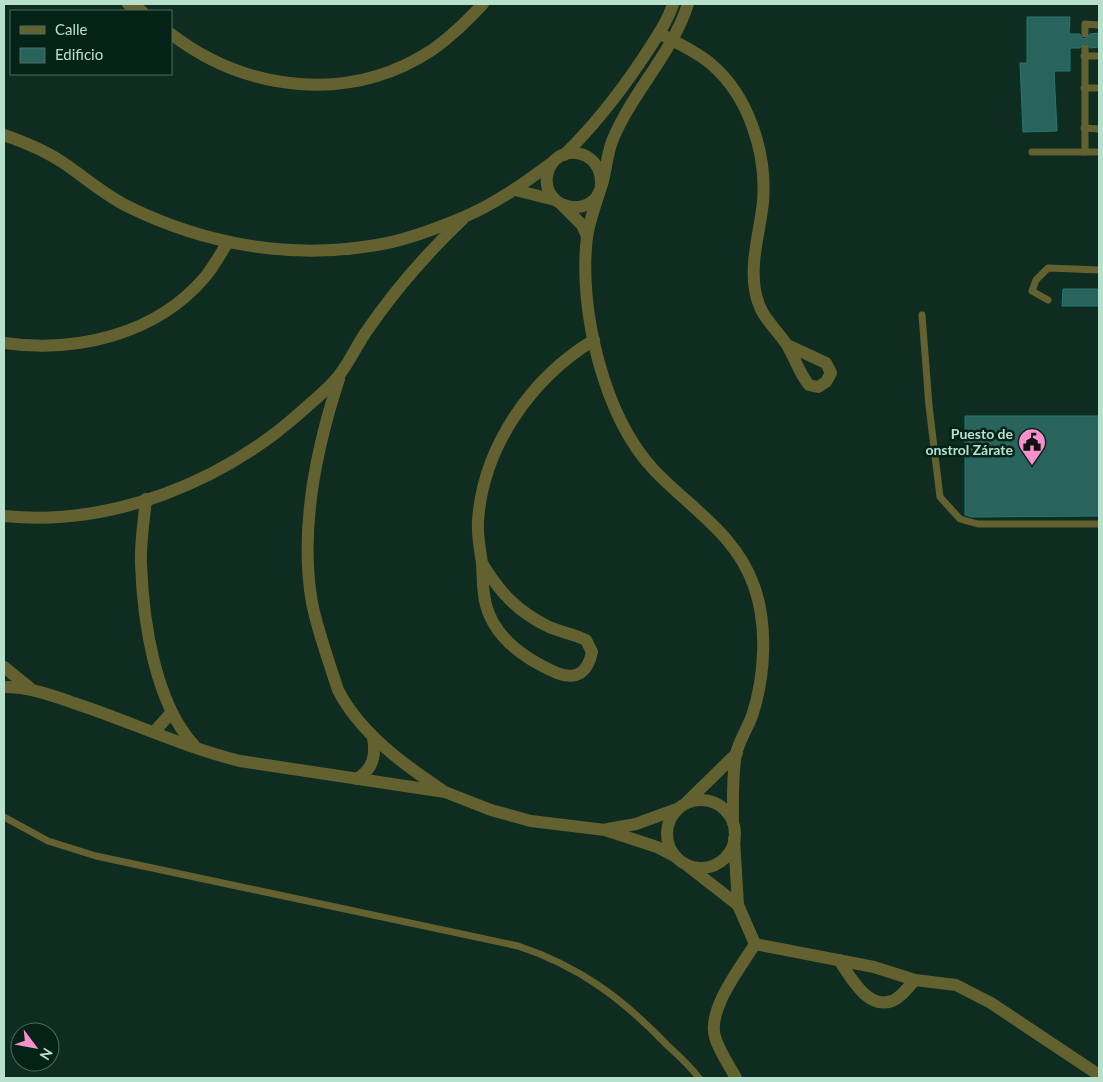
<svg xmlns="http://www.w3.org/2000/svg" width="1103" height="1082" font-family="Lato,sans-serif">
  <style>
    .building { fill: #28635c; stroke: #217b72 }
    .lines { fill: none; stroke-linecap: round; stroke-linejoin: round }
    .lane { stroke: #646131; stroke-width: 7 }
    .street { stroke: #646131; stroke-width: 12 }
    .labels { text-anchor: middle; stroke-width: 5; stroke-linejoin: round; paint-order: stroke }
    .poi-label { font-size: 14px; font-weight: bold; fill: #b7e1cd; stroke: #052217; text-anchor: end }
  </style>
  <rect width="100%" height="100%" fill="#0f2c21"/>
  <g class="building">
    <path d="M1027 17H1070L1069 34H1080L1082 38 1085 39 1090 34 1099 33V47L1090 48 1085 43 1080 48H1070V71H1054L1057 131 1023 132 1020 63H1027Z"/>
    <path d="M1063 289H1099V306H1062Z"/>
    <path d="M965 416H1099V516L972 517 965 515Z"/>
  </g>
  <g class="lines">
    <g class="lane">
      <path d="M1085 34V24L1099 25"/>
      <path d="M1085 48V152"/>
      <path d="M1084 56H1099"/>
      <path d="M1084 88H1099"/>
      <path d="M1084 128 1099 129"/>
      <path d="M1032 152H1099"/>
      <path d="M1048 300 1032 291 1036 280 1048 268 1099 270"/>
      <path d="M922 315 929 406 940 497 960 519 978 524H1099"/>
      <path d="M4 817 48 841 96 856 518 946C579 966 623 999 667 1045 678 1055 690 1066 699 1078"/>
    </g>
    <g class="street">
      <path d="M128 4 142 11"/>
      <path d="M659 33C676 43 696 51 711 64 749 96 767 154 763 202 760 231 750 261 755 290 760 318 773 324 787 345 795 358 799 373 809 385L818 387 826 382 831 373 826 363 787 345"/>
      <path d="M171 34C247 92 350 104 432 50 451 37 468 20 483 4"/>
      <path d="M4 135C24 142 44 150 62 162 85 177 105 196 131 208 205 244 289 259 370 246 402 242 435 229 464 217 497 203 526 182 554 161"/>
      <path d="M564 155C595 125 619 94 643 58 654 41 667 23 673 4"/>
      <path d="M601 185C603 147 553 141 547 176 543 202 575 217 594 200 606 188 605 156 613 139 633 91 672 54 688 4"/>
      <path d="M515 190 555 200"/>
      <path d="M599 193C595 207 589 222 587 237 578 309 604 417 654 470 690 508 736 534 754 586 768 625 765 677 752 716 747 729 739 741 736 754 732 776 733 800 733 822"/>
      <path d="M562 205 582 225 587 236"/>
      <path d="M4 343C76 353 156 335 205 277 214 266 221 253 228 242"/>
      <path d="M339 379C316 449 299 529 312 603 318 632 329 662 338 690 360 733 403 764 442 790"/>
      <path d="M146 499C144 520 140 543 141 564 143 621 155 703 194 745"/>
      <path d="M4 516C112 527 223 482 302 411 315 399 330 388 340 374 350 361 357 345 366 332 394 291 426 254 462 220"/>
      <path d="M482 563C500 593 517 611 549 627 561 632 574 634 586 640L592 652C588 671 578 681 557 673 527 660 495 639 486 605 482 591 483 577 482 563 480 549 477 535 478 521 483 447 531 378 594 340"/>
      <path d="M4 667 30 688"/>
      <path d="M4 687C29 687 51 695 74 703 129 721 183 747 240 761L445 792 491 810 531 821 605 830 657 847 676 857"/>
      <path d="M154 732 171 713"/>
      <path d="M357 779C374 768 376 755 373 737"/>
      <circle cx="701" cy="834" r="34"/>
      <path d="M687 802 737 753"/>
      <path d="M608 829 636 824 677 809"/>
      <path d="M734 839 738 905 755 944 874 967 915 980 956 985 991 1003 1099 1075"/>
      <path d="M688 866 738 905"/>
      <path d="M839 960C850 976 867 1010 892 1001 901 998 908 987 915 980"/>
      <path d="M736 1078C729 1065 719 1051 715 1037 707 1009 741 967 755 944"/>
    </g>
  </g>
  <defs>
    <g id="civic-pin" transform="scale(1.4375)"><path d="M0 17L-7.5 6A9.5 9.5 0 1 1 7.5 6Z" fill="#f890cc" stroke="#052217"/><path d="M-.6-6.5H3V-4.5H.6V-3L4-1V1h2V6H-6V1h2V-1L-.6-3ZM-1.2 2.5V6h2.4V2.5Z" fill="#111"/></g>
  </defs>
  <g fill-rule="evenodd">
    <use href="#civic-pin" x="1032" y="442"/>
  </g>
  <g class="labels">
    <g class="poi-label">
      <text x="1013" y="439">Puesto de<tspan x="1013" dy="16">onstrol Zárate</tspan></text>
    </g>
  </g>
  <rect width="1103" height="1082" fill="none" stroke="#b7e1cd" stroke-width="10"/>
  <rect x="10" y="10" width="162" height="65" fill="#052217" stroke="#4c6e60"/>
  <rect x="20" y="26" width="25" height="8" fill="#646131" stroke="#4c6e60"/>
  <text x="55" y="35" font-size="15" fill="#b7e1cd">Calle</text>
  <rect x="20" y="48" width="25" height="15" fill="#28635c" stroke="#4c6e60"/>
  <text x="55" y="60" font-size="15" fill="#b7e1cd">Edificio</text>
  <g transform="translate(35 1047) rotate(122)"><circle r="24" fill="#052217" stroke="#4c6e60"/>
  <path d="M0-4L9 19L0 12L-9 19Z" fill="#f890cc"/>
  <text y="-8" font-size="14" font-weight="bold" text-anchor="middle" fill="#b7e1cd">N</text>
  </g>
</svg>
